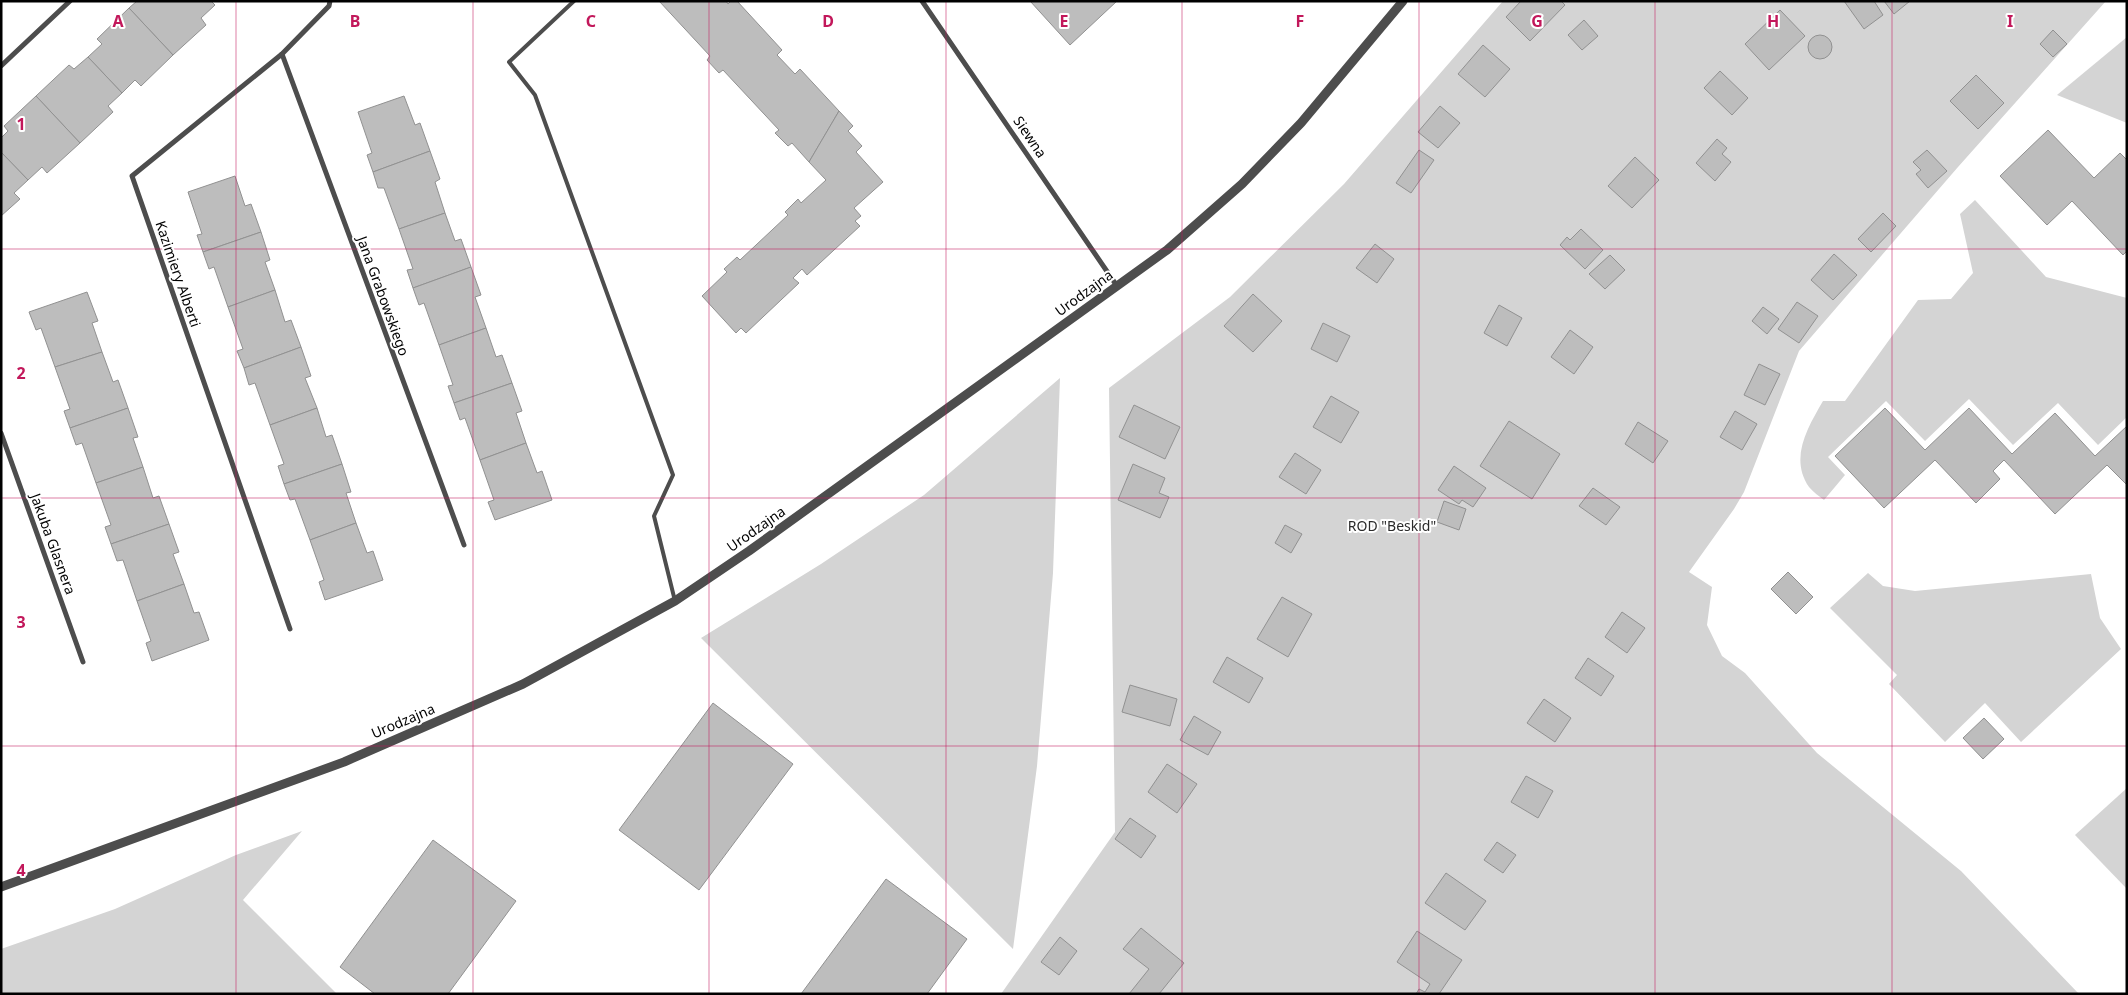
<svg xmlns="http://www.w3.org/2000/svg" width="2128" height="995" font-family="'Noto Sans',sans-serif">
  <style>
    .green { fill: #d4d4d4 }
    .building { fill: #bdbdbd; stroke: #919191 }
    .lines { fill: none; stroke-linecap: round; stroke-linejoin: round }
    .service { stroke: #4d4d4d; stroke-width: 4 }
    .minor { stroke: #4d4d4d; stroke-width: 5 }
    .tertiary { stroke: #4d4d4d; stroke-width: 9 }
    .grid { fill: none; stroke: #c2185b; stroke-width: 1; stroke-opacity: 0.55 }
    .labels { text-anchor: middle; stroke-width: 4; stroke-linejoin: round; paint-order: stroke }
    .street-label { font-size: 14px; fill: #000; stroke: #fff }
    .park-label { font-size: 14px; fill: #2b2b2b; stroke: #fff }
    .grid-label { font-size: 16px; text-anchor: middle; font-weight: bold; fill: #c2185b; stroke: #fff; stroke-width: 4; stroke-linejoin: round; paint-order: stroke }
  </style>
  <rect width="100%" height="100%" fill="#fff"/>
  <g class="green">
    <path d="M1503 1H2106L1958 167 1799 351 1744 492 1734 509 1689 572 1712 587 1707 625 1722 656 1745 673 1817 753 1961 871 2079 994H1001L1115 832 1109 388 1230 297 1344 184Z"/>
    <path d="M2127 37V123L2057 95Z"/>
    <path d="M1975 200 2046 277 2127 298V417L2098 445 2058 403 2013 445 1969 399 1925 441 1886 401 1828 457 1845 475 1824 500C1819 496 1813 492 1809 487 1789 458 1808 427 1823 401H1845L1918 300 1951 299 1973 273 1960 214Z"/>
    <path d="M1060 378 1053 573 1037 766 1013 949 701 638 821 564 924 495Z"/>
    <path d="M1868 573 1883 586 1915 591 2091 574 2100 618 2121 649 2021 742 1985 703 1945 742 1889 684 1897 675 1830 608Z"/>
    <path d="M2127 788V889L2075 835Z"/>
    <path d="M302 831 243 900 337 994H1V949L115 909 236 855Z"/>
  </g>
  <g class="building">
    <path d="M137 1H211L215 5 201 18 206 25 173 55 129 8Z"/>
    <path d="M659 1H726L728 4 731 1H737L782 50 777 55 795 74 800 69 839 111 809 162 792 143 788 146 775 133 779 130 723 70 719 73 707 60 710 56Z"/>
    <path d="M1030 1H1117L1070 45Z"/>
    <path d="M1521 1H1561L1565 5 1530 41 1506 17Z"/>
    <path d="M1844 1H1874L1883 15 1864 29Z"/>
    <path d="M1884 1H1910L1894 14Z"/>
    <path d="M129 8 173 55 141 86 135 80 122 93 88 57 102 44 97 39Z"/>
    <path d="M1780 10 1805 36 1769 70 1745 44Z"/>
    <path d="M1584 20 1598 36 1582 50 1568 35Z"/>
    <path d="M2053 30 2067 44 2053 57 2040 44Z"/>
    <circle cx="1820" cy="47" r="12"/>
    <path d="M1483 45 1510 69 1485 97 1458 74Z"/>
    <path d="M88 57 122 93 108 106 113 112 80 143 36 96 69 65 74 69Z"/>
    <path d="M1720 71 1748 98 1732 115 1704 88Z"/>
    <path d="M1976 75 2004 103 1978 129 1950 101Z"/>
    <path d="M36 96 80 143 47 173 42 167 28 180 1 152V138L8 131 4 126Z"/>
    <path d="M404 96 415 125 420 123 430 151 373 172 367 155 372 153 358 112Z"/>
    <path d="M1440 106 1460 123 1438 148 1418 132Z"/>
    <path d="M839 111 853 126 848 131 862 146 856 152 883 182 854 208 861 216 855 221 860 226 807 275 802 269 793 278 799 283 746 333 741 328 736 333 702 296 727 272 724 269 737 257 740 260 788 215 785 212 798 199 801 203 826 180 809 162Z"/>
    <path d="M2048 130 2094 178 2120 153 2127 160V251L2123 255 2072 201 2047 225 2000 176Z"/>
    <path d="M1717 139 1727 148 1722 154 1731 162 1715 181 1696 163Z"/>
    <path d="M1419 150 1434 160 1411 193 1396 183Z"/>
    <path d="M1927 150 1947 171 1928 188 1916 174 1921 170 1913 162Z"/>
    <path d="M430 151 440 179 435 182 445 213 399 229 384 188H378L373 172Z"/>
    <path d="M1 152 28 180 14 193 20 199 1 216Z"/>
    <path d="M1635 157 1659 180 1632 208 1608 186Z"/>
    <path d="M235 176 245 206 251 204 261 232 203 252 197 235 202 234 188 192Z"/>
    <path d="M445 213 455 241 461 239 471 267 413 288 407 270 413 269 399 229Z"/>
    <path d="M1883 213 1896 226 1871 252 1858 239Z"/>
    <path d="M1581 229 1603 250 1585 269 1560 245 1567 237 1570 240Z"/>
    <path d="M261 232 270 260 265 262 275 290 228 307 214 267 209 269 203 252Z"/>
    <path d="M1375 244 1394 259 1377 283 1356 268Z"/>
    <path d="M1834 254 1857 275 1833 300 1811 280Z"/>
    <path d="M1610 255 1625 270 1605 289 1589 274Z"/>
    <path d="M471 267 481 295 475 297 486 328 439 345 424 303 419 305 413 288Z"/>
    <path d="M275 290 285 322 291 320 301 347 244 368 237 351 243 349 228 307Z"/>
    <path d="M87 292 98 321 92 323 102 352 55 367 41 328 36 330 29 312Z"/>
    <path d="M1253 294 1282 321 1253 352 1224 326Z"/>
    <path d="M1797 302 1818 316 1799 343 1778 329Z"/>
    <path d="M1499 305 1522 318 1507 346 1484 333Z"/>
    <path d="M1763 307 1779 319 1767 334 1752 321Z"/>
    <path d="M1323 323 1350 336 1337 362 1311 349Z"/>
    <path d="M486 328 496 357 502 355 512 383 454 403 448 386 453 385 439 345Z"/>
    <path d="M1570 330 1593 347 1574 374 1551 357Z"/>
    <path d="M301 347 311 376 305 378 317 408 270 425 255 383 249 385 244 368Z"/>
    <path d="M102 352 113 382 118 380 128 408 70 428 64 411 70 409 55 367Z"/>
    <path d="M1759 364 1780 374 1765 405 1744 395Z"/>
    <path d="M512 383 522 411 516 413 526 443 480 460 465 418 460 420 454 403Z"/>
    <path d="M1331 396 1359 412 1341 443 1313 427Z"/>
    <path d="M1134 405 1180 427 1165 459 1119 437Z"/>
    <path d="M128 408 138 437 133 438 143 467 96 483 82 443 76 445 70 428Z"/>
    <path d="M317 408 326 437 332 435 342 464 284 484 278 466 284 464 270 425Z"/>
    <path d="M1885 408 1925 450 1969 408 2012 454 2055 413 2095 456 2127 426V485L2107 465 2055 514 2004 460 1993 471 2000 479 1976 503 1935 460 1884 508 1835 456Z"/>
    <path d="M1735 411 1757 424 1742 450 1720 437Z"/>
    <path d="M1509 421 1560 454 1532 499 1480 466Z"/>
    <path d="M1638 422 1668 441 1653 463 1625 444Z"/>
    <path d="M526 443 537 473 542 471 552 500 495 520 488 502 494 500 480 460Z"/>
    <path d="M1295 453 1321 470 1306 494 1279 477Z"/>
    <path d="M342 464 351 492 346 493 356 523 310 540 295 499 290 500 284 484Z"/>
    <path d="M1133 464 1165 478 1159 493 1169 497 1160 518 1118 500Z"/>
    <path d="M1454 466 1486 488 1473 507 1462 500 1459 504 1438 490Z"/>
    <path d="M143 467 153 498 159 496 169 524 111 544 105 527 111 525 96 483Z"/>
    <path d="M1593 488 1620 507 1606 525 1579 506Z"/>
    <path d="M1444 501 1466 509 1459 530 1437 522Z"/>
    <path d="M356 523 367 553 373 551 383 580 325 600 319 582 324 580 310 540Z"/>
    <path d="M169 524 179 552 173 554 184 584 137 601 123 560 117 561 111 544Z"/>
    <path d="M1285 525 1302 534 1291 553 1275 543Z"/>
    <path d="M1788 572 1813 597 1796 614 1771 589Z"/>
    <path d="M184 584 194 613 199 612 209 640 152 661 146 643 151 641 137 601Z"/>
    <path d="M1282 597 1312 614 1288 657 1257 639Z"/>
    <path d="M1622 612 1645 628 1627 653 1605 637Z"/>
    <path d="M1227 657 1263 678 1249 703 1213 682Z"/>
    <path d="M1588 658 1614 676 1601 696 1575 678Z"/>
    <path d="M1130 685 1177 699 1170 726 1122 712Z"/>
    <path d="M1544 699 1571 718 1555 742 1527 723Z"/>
    <path d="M713 703 793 764 699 890 619 830Z"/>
    <path d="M1194 716 1221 732 1208 755 1180 740Z"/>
    <path d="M1984 718 2004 739 1983 759 1963 738Z"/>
    <path d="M1167 764 1197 784 1177 813 1148 792Z"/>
    <path d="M1526 776 1553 791 1538 818 1511 802Z"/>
    <path d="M1130 818 1156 836 1141 858 1115 839Z"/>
    <path d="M433 840 516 901 448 994H375L340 967Z"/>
    <path d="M1497 842 1516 855 1503 873 1484 860Z"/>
    <path d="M1446 873 1486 901 1465 930 1425 903Z"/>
    <path d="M886 879 967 939 927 994H801Z"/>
    <path d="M1141 928 1184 963 1159 994H1129L1149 969 1123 949Z"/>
    <path d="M1417 931 1462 960 1439 994H1416L1419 989 1425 992 1430 984 1397 962Z"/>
    <path d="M1060 937 1077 951 1059 975 1041 962Z"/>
  </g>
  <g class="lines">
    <path class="service" d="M574 1 509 62 535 95 673 475 654 516 675 601"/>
    <g class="minor">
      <path d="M922 1 1117 286"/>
      <path d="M282 54 464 545"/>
      <path d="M1 66 70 1"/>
      <path d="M1 433 83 662"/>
      <path d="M290 629 132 176 282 54 329 6 330 1"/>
    </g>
    <path class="tertiary" d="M1 887 344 762 523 684 675 601 749 551 1167 250 1242 184 1301 123 1403 1"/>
  </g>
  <path class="grid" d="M236 1V994M473 1V994M709 1V994M946 1V994M1182 1V994M1419 1V994M1655 1V994M1892 1V994M1 249H2127M1 498H2127M1 746H2127"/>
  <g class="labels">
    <g class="street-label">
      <text transform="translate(1030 137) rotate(56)" y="5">Siewna</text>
      <text transform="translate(178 274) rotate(71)" y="5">Kazimiery Alberti</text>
      <text transform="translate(1084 293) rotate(-36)" y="5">Urodzajna</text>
      <text transform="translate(383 296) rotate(70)" y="5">Jana Grabowskiego</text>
      <text transform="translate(756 529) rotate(-35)" y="5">Urodzajna</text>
      <text transform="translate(53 544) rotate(70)" y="5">Jakuba Glasnera</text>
      <text transform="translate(403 721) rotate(-23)" y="5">Urodzajna</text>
    </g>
    <g class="park-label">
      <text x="1392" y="531">ROD "Beskid"</text>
    </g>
  </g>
  <g class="grid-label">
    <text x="118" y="27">A</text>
    <text x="355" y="27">B</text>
    <text x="591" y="27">C</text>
    <text x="828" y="27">D</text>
    <text x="1064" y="27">E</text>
    <text x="1300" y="27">F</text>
    <text x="1537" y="27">G</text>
    <text x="1773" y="27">H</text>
    <text x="2010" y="27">I</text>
    <text x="21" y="130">1</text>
    <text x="21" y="379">2</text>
    <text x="21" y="628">3</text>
    <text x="21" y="876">4</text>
  </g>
  <rect width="2128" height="995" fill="none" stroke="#000000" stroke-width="5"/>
</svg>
